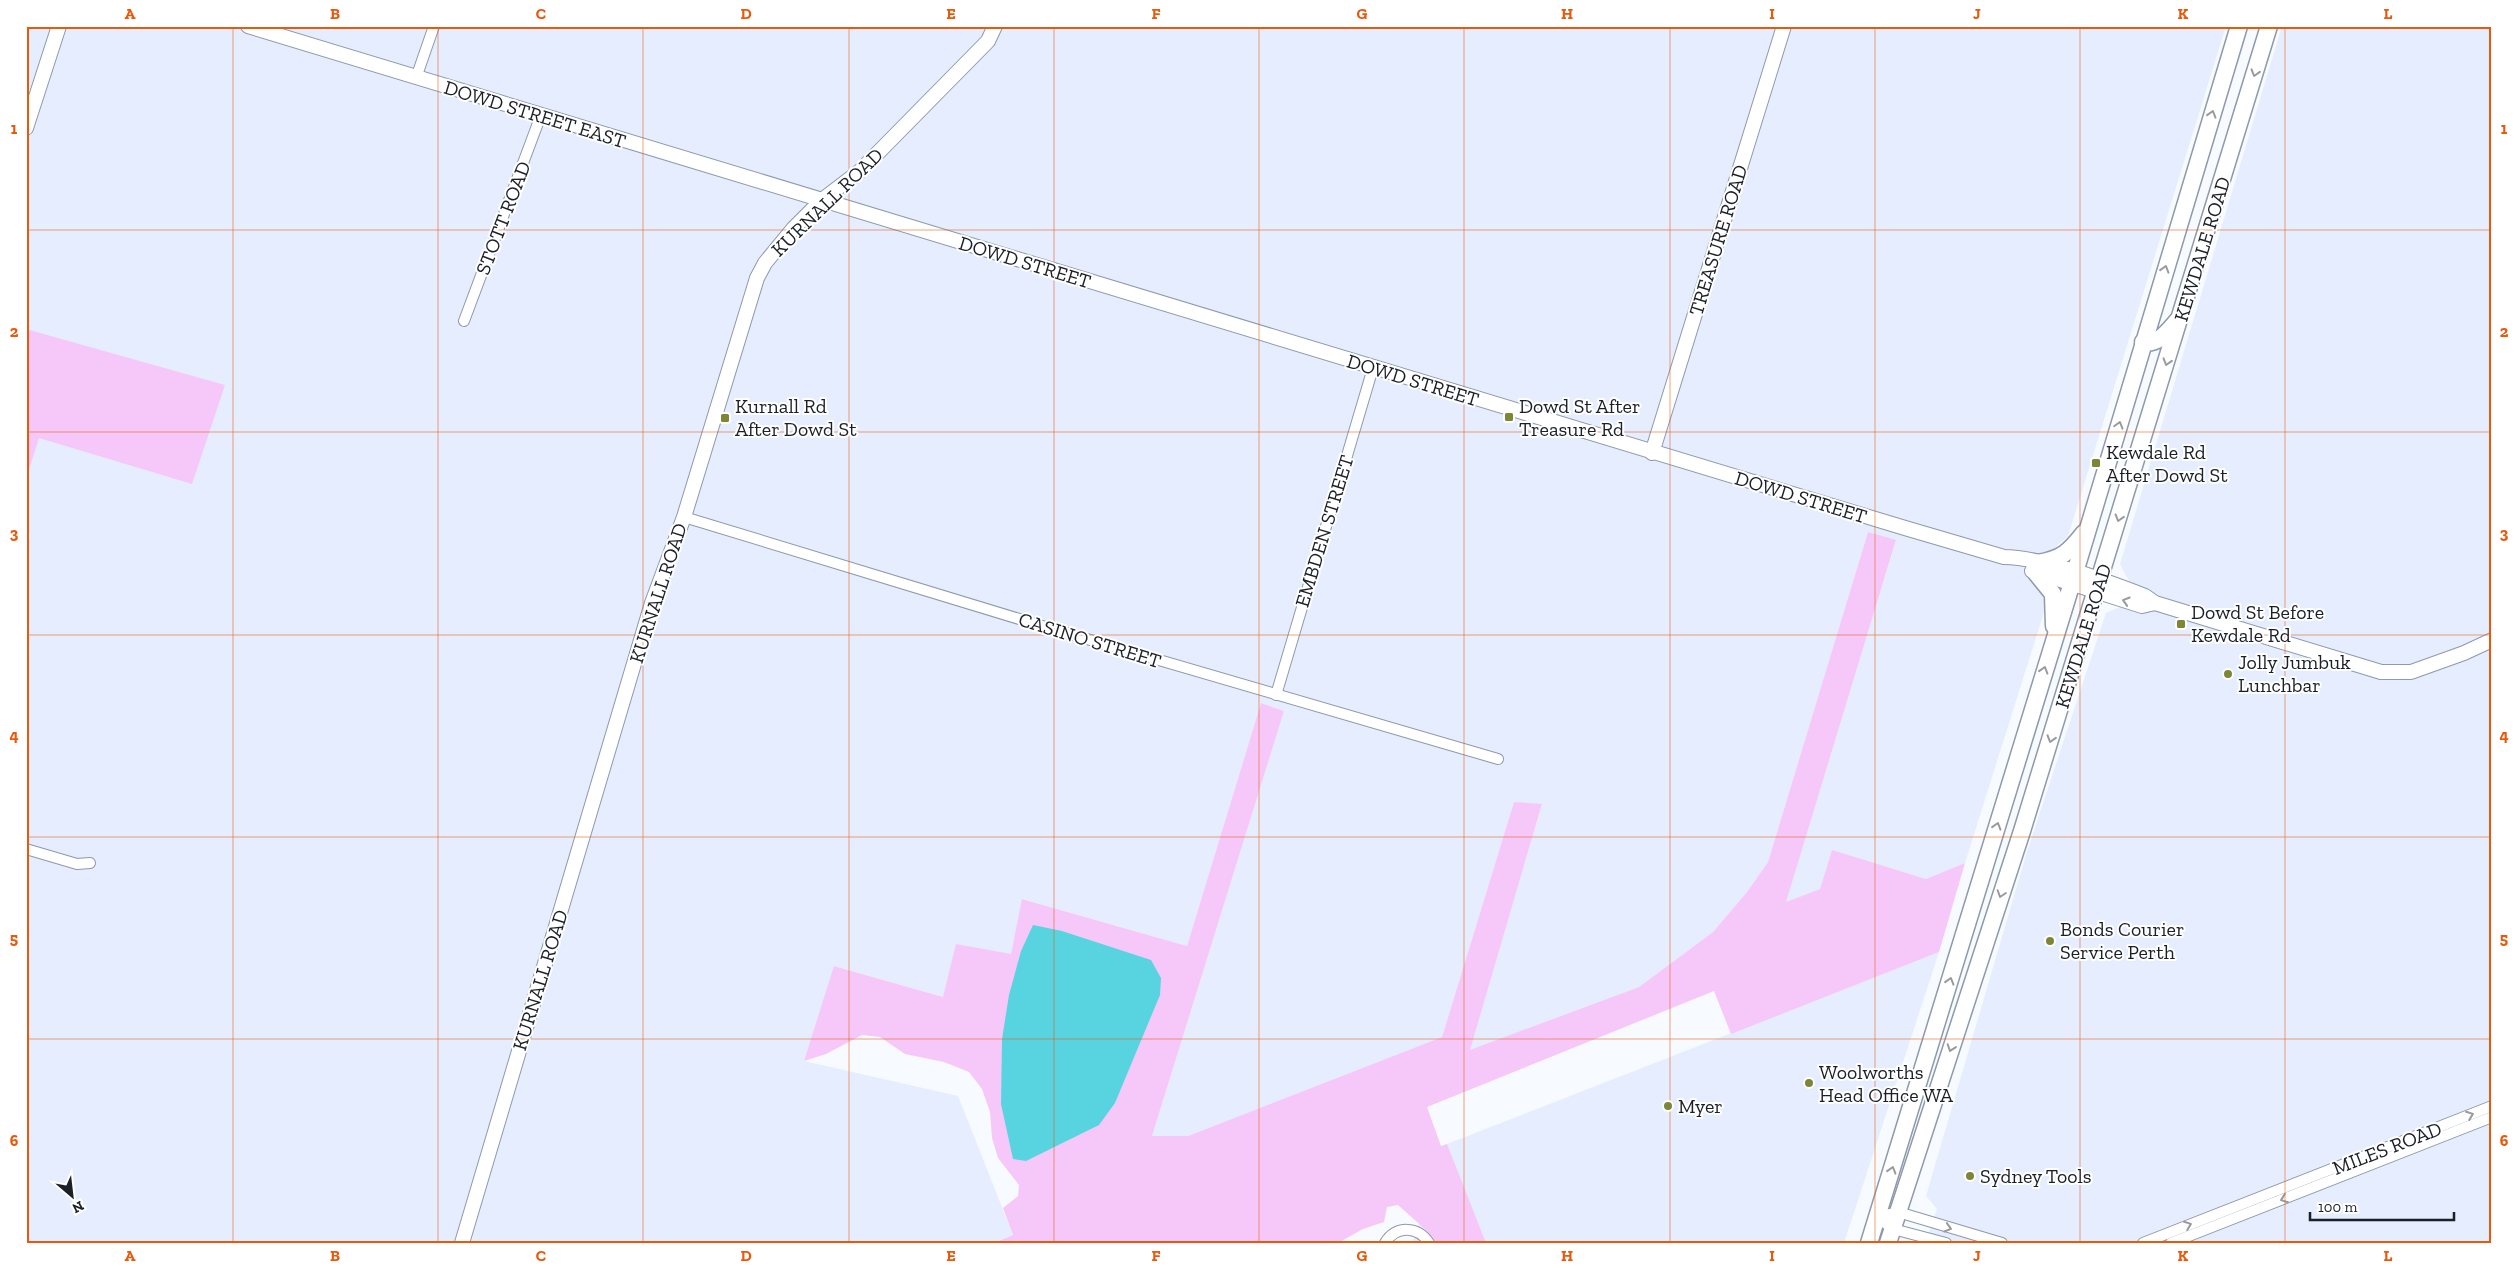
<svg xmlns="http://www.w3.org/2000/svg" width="2518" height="1269" font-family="'Zilla Slab',serif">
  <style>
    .built { fill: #e5edff }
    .green { fill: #f6c8fa }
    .water { fill: #58d4e0 }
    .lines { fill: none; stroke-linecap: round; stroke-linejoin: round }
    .street-casing { stroke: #8e99ad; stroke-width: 12 }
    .secondary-casing { stroke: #8e99ad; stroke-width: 16 }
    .primary-casing { stroke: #8e99ad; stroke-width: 19 }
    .street { stroke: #fff; stroke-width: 10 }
    .secondary { stroke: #fff; stroke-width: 14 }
    .primary { stroke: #fff; stroke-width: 16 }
    .oneway { stroke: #989a9e }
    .grid { fill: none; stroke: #e8590c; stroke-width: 1; stroke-opacity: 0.55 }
    .poi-dot { fill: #7d8632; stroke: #fff; stroke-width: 2 }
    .labels { text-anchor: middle; stroke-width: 4; stroke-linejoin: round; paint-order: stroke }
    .street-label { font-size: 20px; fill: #1b1f27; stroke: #fff }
    .poi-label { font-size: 20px; fill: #1b1f27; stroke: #fff; text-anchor: start }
    .neatline { fill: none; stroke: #e8590c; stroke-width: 2 }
    .grid-label { font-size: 16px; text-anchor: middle; font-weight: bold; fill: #e8590c }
  </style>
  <rect width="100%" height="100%" fill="#f7fafe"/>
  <g class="built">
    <path d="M26 26H2226L2068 536 2046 555 2037 585 2044 599V612L1965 863 1926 879 1832 851 1820 889 1785 903 1896 541 1868 532 1768 862 1747 892 1713 932 1639 987 1469 1051 1542 805 1514 802 1442 1037 1188 1136H1152L1284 711 1261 703 1187 946 1023 899 1011 954 943 997 835 966 804 1061 958 1096 1013 1235 994 1243H26Z"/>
    <path d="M2282 26H2492V1243H1925L1937 1209 1926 1196 2026 855 2106 613 2120 607 2129 581 2120 564Z"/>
    <path d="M1939 952 1844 1243H1412L1447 1144Z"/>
  </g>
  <g class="green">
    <path d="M26 329 225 385 192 484 39 438 26 479Z"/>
    <path d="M1868 532 1896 540 1786 902 1820 889 1832 850 1926 879 1965 863 1939 952 1731 1034 1714 991 1427 1107 1441 1146 1447 1144 1486 1243H1435L1426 1230 1398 1205 1387 1207 1384 1222 1363 1229 1338 1243H994L1013 1235 1003 1208 1018 1196 1019 1185 998 1158 992 1138 990 1112 982 1089 969 1072 944 1062 905 1054 880 1037 862 1035 826 1054 804 1061 834 966 943 997 956 944 1011 954 1022 899 1187 946 1261 703 1284 711 1152 1136H1188L1442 1037 1514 802 1542 804 1470 1050 1639 987 1713 932 1747 892 1768 862Z"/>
  </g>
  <path class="water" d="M1033 925 1062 931 1151 960 1161 978 1160 995 1115 1103 1099 1125 1026 1161 1013 1159 1001 1104 1002 1039 1009 995 1021 951Z"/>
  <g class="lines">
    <g class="street-casing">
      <g id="street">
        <path d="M416 78 434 26"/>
        <path d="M464 321 541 115"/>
        <path d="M684 517 1039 625 1498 759"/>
        <path d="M1276 695 1373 368"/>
        <path d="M26 849 77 864 90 863"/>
        <path d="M1877 1217 1898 1212 2002 1243"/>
        <path d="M1877 1217 1893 1229 1946 1243"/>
        <path d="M1385 1243C1396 1225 1418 1226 1429 1243"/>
        <path d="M2143 1243 2492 1106"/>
        <path d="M2171 1243 2492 1117"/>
      </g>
    </g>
    <g class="secondary-casing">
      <g id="secondary">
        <path d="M248 26 1905 528 2004 557C2045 558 2106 581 2145 596L2155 603 2381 672H2411L2464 653 2492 640"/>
        <path d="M26 128 59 26"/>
        <path d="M1652 453 1784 26"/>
        <path d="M2032 571 2142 606 2155 603"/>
        <path d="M462 1243 652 603 684 517 757 278 765 263 793 229 822 200 860 171 988 41 995 26"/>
      </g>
    </g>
    <g class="primary-casing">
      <g id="primary">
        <path d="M2143 342C2159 345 2168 331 2178 320"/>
        <path d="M2038 563C2062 559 2069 552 2084 533"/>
        <path d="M2036 573 2053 594 2054 626"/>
        <path d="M1869 1243 2067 599 2239 26"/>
        <path d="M1888 1243 2022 831 2269 26"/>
      </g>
    </g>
    <use href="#street" class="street"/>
    <use href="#secondary" class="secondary"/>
    <use href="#primary" class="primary"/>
  </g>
  <defs><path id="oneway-chevron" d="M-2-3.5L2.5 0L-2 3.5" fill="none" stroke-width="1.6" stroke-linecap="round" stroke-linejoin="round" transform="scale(1.25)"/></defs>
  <g class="oneway">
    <use href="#oneway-chevron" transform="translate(2255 73) rotate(107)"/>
    <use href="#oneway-chevron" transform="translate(2212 114) rotate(-73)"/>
    <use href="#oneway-chevron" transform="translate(2165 269) rotate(-73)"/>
    <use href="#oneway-chevron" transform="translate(2167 362) rotate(107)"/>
    <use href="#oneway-chevron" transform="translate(2119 425) rotate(-74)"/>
    <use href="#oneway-chevron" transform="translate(2119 518) rotate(107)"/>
    <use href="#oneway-chevron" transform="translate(2126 601) rotate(-163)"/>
    <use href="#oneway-chevron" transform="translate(2044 670) rotate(-73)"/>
    <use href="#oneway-chevron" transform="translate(2051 739) rotate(107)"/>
    <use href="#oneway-chevron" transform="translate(1997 826) rotate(-73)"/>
    <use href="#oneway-chevron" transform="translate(2001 894) rotate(108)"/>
    <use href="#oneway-chevron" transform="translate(1950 981) rotate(-73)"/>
    <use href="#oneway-chevron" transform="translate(1951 1048) rotate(109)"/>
    <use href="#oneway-chevron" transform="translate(2470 1115) rotate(-21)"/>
    <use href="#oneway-chevron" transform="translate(1892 1170) rotate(-73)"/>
    <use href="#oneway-chevron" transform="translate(2284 1199) rotate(159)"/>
    <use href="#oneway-chevron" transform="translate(2188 1225) rotate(-21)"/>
    <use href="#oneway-chevron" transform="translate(1948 1228) rotate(17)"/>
  </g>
  <path class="grid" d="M233 26V1243M438 26V1243M643 26V1243M849 26V1243M1054 26V1243M1259 26V1243M1464 26V1243M1670 26V1243M1875 26V1243M2080 26V1243M2285 26V1243M26 230H2492M26 432H2492M26 635H2492M26 837H2492M26 1039H2492"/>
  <g class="poi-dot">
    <rect x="1504" y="412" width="10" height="10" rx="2.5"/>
    <rect x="720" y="413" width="10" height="10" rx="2.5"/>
    <rect x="2091" y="458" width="10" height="10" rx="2.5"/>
    <rect x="2176" y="619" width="10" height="10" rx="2.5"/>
    <circle cx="2228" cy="674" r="5"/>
    <circle cx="2050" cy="941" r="5"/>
    <circle cx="1809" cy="1083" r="5"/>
    <circle cx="1668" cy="1106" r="5"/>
    <circle cx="1970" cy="1176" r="5"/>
  </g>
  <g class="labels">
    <g class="street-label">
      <text transform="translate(535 114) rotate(17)" y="7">DOWD STREET EAST</text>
      <text transform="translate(827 202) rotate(-44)" y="7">KURNALL ROAD</text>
      <text transform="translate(503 218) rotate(-69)" y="7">STOTT ROAD</text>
      <text transform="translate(1718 240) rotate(-73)" y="7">TREASURE ROAD</text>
      <text transform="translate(2202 249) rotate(-73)" y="7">KEWDALE ROAD</text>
      <text transform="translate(1025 262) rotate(17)" y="7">DOWD STREET</text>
      <text transform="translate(1413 380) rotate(17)" y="7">DOWD STREET</text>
      <text transform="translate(1801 497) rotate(17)" y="7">DOWD STREET</text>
      <text transform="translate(1324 531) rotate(-73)" y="7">EMBDEN STREET</text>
      <text transform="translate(658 593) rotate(-72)" y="7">KURNALL ROAD</text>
      <text transform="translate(2083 636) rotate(-73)" y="7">KEWDALE ROAD</text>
      <text transform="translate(1090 640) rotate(17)" y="7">CASINO STREET</text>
      <text transform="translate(540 980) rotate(-73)" y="7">KURNALL ROAD</text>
      <text transform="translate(2387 1148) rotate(-21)" y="7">MILES ROAD</text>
    </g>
    <g class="poi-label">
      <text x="735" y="413">Kurnall Rd<tspan x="735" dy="23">After Dowd St</tspan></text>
      <text x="1519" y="413">Dowd St After<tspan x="1519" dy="23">Treasure Rd</tspan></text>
      <text x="2106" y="459">Kewdale Rd<tspan x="2106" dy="23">After Dowd St</tspan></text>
      <text x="2191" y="619">Dowd St Before<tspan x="2191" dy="23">Kewdale Rd</tspan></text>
      <text x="2238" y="669">Jolly Jumbuk<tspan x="2238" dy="23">Lunchbar</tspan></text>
      <text x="2060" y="936">Bonds Courier<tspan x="2060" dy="23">Service Perth</tspan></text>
      <text x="1819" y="1079">Woolworths<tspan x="1819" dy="23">Head Office WA</tspan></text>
      <text x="1678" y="1113">Myer</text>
      <text x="1980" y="1183">Sydney Tools</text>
    </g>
  </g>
  <rect width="2518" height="1269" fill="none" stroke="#ffffff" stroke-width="55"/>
  <g transform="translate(72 1196) rotate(152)" stroke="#ffffff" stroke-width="4" paint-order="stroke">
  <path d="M0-4L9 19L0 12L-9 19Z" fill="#1b1f27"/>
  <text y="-8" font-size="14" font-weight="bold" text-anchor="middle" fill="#1b1f27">N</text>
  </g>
  <path d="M2310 1212v8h144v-8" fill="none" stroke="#1b1f27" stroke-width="2.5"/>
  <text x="2318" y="1212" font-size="15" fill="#1b1f27" stroke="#ffffff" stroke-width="4" paint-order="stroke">100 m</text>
  <rect x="28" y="28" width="2462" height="1214" class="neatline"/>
  <g class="grid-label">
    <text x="130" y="19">A</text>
    <text x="335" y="19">B</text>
    <text x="541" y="19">C</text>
    <text x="746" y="19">D</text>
    <text x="951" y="19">E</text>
    <text x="1156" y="19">F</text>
    <text x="1362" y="19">G</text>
    <text x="1567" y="19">H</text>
    <text x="1772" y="19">I</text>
    <text x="1977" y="19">J</text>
    <text x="2183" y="19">K</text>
    <text x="2388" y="19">L</text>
    <text x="14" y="134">1</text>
    <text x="2504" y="134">1</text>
    <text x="14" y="337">2</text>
    <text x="2504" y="337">2</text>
    <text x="14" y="539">3</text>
    <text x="2504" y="539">3</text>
    <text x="14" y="741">4</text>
    <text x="2504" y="741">4</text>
    <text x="14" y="944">5</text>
    <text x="2504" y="944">5</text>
    <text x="14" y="1146">6</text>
    <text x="2504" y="1146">6</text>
    <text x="130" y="1261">A</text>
    <text x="335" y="1261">B</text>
    <text x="541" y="1261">C</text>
    <text x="746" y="1261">D</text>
    <text x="951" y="1261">E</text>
    <text x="1156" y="1261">F</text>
    <text x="1362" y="1261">G</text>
    <text x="1567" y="1261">H</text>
    <text x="1772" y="1261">I</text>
    <text x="1977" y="1261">J</text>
    <text x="2183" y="1261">K</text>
    <text x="2388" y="1261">L</text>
  </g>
</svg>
